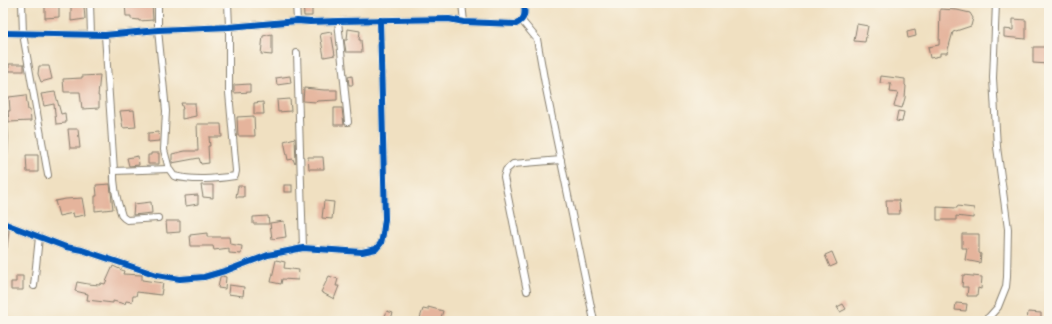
<svg xmlns="http://www.w3.org/2000/svg" width="1052" height="324" font-family="'Patrick Hand',sans-serif">
  <style>
    .building { fill: #e5b49c }
    .lines { fill: none; stroke-linecap: round; stroke-linejoin: round }
    .street-casing { stroke: #867e6e; stroke-width: 8 }
    .street { stroke: #fff; stroke-width: 6 }
    .cycleway-casing { stroke: #fbf7ec; stroke-width: 8 }
    .cycleway { stroke: #0057b8; stroke-width: 6 }
  </style>
  <rect width="100%" height="100%" fill="#fbf7ec"/>
  <filter id="ink" filterUnits="userSpaceOnUse"><feTurbulence type="fractalNoise" baseFrequency=".025" numOctaves="2"/><feDisplacementMap in="SourceGraphic" scale="8" xChannelSelector="R" yChannelSelector="G"/><feConvolveMatrix kernelMatrix="1 2 1 2 8 2 1 2 1" color-interpolation-filters="sRGB"/></filter>
  <filter id="wash" filterUnits="userSpaceOnUse"><feTurbulence type="fractalNoise" baseFrequency=".012" numOctaves="4" result="noise"/><feDisplacementMap in="SourceGraphic" scale="16" xChannelSelector="R" yChannelSelector="G"/><feGaussianBlur stdDeviation="0.9" result="paint"/><feColorMatrix in="noise" values="0 0 0 0 0 0 0 0 0 0 0 0 0 0 0 0 0 1.4 0 .05"/><feComposite in="paint" operator="in"/></filter>
  <g filter="url(#wash)">
    <rect width="100%" height="100%" fill="#f0e0c1"/>
    <g id="blocks">
      <g class="building">
        <path d="M52 3H59V17L45 18V4Z"/>
        <path d="M125 3H152L153 20 139 21V20L131 19V16H126Z"/>
        <path d="M303 3H312V16H304Z"/>
        <path d="M71 5 84 6 85 19 71 21Z"/>
        <path d="M940 9 957 10 970 13 973 18 971 26 953 32 947 53H940V56L930 58 928 47 939 45Z"/>
        <path d="M1013 19 1026 20V39L1004 37V29L1013 30Z"/>
        <path d="M857 24 868 26 865 42 854 41Z"/>
        <path d="M348 29 360 31 359 40H361L362 52H346L344 40H347Z"/>
        <path d="M915 30 916 36 908 38 907 32Z"/>
        <path d="M331 32 335 55 324 57 320 34Z"/>
        <path d="M272 34V55L261 54 263 36Z"/>
        <path d="M1033 47H1049V64L1033 63Z"/>
        <rect x="9" y="64" width="15" height="7"/>
        <path d="M39 66H49L52 79 41 82 38 74Z"/>
        <path d="M100 75 98 96H99V108L82 109 80 92H64L63 79 82 78V76Z"/>
        <path d="M290 76 291 83 277 85 276 78Z"/>
        <path d="M352 76 353 85H349L348 77Z"/>
        <path d="M881 76 905 79V85L906 86 905 98 902 108 894 106 898 93 890 92 891 84 880 83Z"/>
        <path d="M250 84V92L234 93V85Z"/>
        <path d="M304 88 324 90H337V100L317 101 316 102 303 101Z"/>
        <path d="M55 92 61 114 65 113 66 123 56 124 54 104 44 106 41 94Z"/>
        <path d="M26 95 28 110H30L31 121 9 122 8 111H10L9 97Z"/>
        <path d="M290 99 291 111 278 112 277 100Z"/>
        <path d="M263 102 264 114H254V103Z"/>
        <path d="M181 103H195L196 116 182 119V109H183Z"/>
        <path d="M334 108H342L344 125H334Z"/>
        <path d="M134 110 136 127 123 128 120 111Z"/>
        <path d="M898 111 904 112 902 122 896 121Z"/>
        <path d="M254 116 255 136H238L237 117Z"/>
        <path d="M197 124H221L222 137H209L210 146H208L209 163 201 164 199 158 172 163V154L185 151H198Z"/>
        <path d="M68 129H78L80 148H70Z"/>
        <path d="M158 132 159 141 148 142V133Z"/>
        <path d="M295 138 296 162 295 164 293 159 288 160 284 141Z"/>
        <path d="M151 153H159V164H148V155H151Z"/>
        <path d="M26 155H38V172H27Z"/>
        <path d="M138 156 139 165 129 166 127 158Z"/>
        <path d="M308 157H323L324 169H309Z"/>
        <path d="M110 184 113 209 95 211V196H97L96 185Z"/>
        <path d="M201 185H213V198L203 197Z"/>
        <rect x="284" y="185" width="8" height="7"/>
        <path d="M238 186H244V197H236Z"/>
        <path d="M198 195V204L186 206 185 196Z"/>
        <path d="M82 198 85 215 74 217 73 213 59 216 55 201 66 199Z"/>
        <path d="M886 200H899L900 214H887Z"/>
        <path d="M324 201 334 202 332 219 322 218Z"/>
        <path d="M151 202 152 213 133 215 134 204Z"/>
        <path d="M957 206 974 208 973 218 956 216V220H937V207L957 208Z"/>
        <path d="M268 216 269 224H253V217Z"/>
        <path d="M166 221H180V232L167 233Z"/>
        <path d="M284 221 286 237 272 239 270 223Z"/>
        <path d="M3 229 9 230 7 248 3 247Z"/>
        <path d="M207 233V237H229L230 244 242 246 241 254 229 253V248L214 250 213 246H191L190 235Z"/>
        <path d="M962 234H979V253L981 254 980 263 965 260 967 248H962Z"/>
        <path d="M832 252 837 264 830 267 825 255Z"/>
        <path d="M276 260 285 262 284 268 299 270 298 280 282 279 281 284 271 282Z"/>
        <path d="M113 266 124 271 123 274 142 275V280L163 283 161 295 137 292 136 296H133L132 302 126 301 125 304 113 301V303L87 300 88 294 75 291 77 282 88 284 100 285 101 283 105 284Z"/>
        <path d="M963 275 982 277 981 289 978 288 977 296H967L968 287H962Z"/>
        <path d="M16 276H23V290H11V282H16Z"/>
        <path d="M222 276 226 277 225 289 218 288 220 277Z"/>
        <path d="M329 276 338 279 336 286H339L334 299 321 292Z"/>
        <path d="M229 285 244 287 243 296 228 294Z"/>
        <path d="M956 303 967 304 966 311 955 310Z"/>
        <path d="M843 304 846 309 840 312 837 307Z"/>
        <path d="M428 307 443 311 440 321H419L423 309 428 310Z"/>
        <path d="M387 311 393 313 390 321H383Z"/>
        <path d="M1028 312 1041 313V321H1027Z"/>
      </g>
    </g>
  </g>
  <g filter="url(#ink)">
    <use href="#blocks" fill-opacity="0" stroke="#867e6e" stroke-width="1"/>
    <g class="lines">
      <g class="street-casing">
        <g id="street">
          <path d="M22 3 23 34 48 175"/>
          <path d="M90 3 91 35"/>
          <path d="M158 3V30L166 111 164 150 169 169 174 176C194 181 214 179 235 176L236 171 229 93V27L228 3"/>
          <path d="M296 3 297 21"/>
          <path d="M462 3 464 22"/>
          <path d="M338 21 348 122"/>
          <path d="M522 21 537 39 545 84 594 321"/>
          <path d="M3 33 105 35 158 30 229 27 297 21 310 22 338 21 449 19 464 22 516 24C526 19 525 13 524 3"/>
          <path d="M105 35 114 171C113 187 117 201 122 216L124 218 127 220 158 218"/>
          <path d="M297 53 303 248"/>
          <path d="M3 108 5 137 3 175"/>
          <path d="M114 171 169 169"/>
          <path d="M3 223 66 247 82 250 157 275 180 279 204 277 228 270 268 255 303 248 362 252 376 249 381 243 383 234 385 219 380 20"/>
          <path d="M34 286 39 237"/>
          <path d="M527 291 504 177 506 170 513 164 561 160"/>
          <path d="M983 321 989 317 998 307 1006 287 1007 277 1008 229 997 147 993 78 996 3"/>
        </g>
      </g>
      <use href="#street" class="street"/>
      <g class="cycleway-casing">
        <g id="cycleway">
          <path d="M3 33 105 35 158 30 229 27 297 21 310 22 338 21 449 19 464 22 516 24C526 19 525 13 524 3"/>
          <path d="M3 223 66 247 82 250 157 275 180 279 204 277 228 270 268 255 303 248 362 252 376 249 381 243 383 234 385 219 380 20"/>
        </g>
      </g>
      <use href="#cycleway" class="cycleway"/>
    </g>
  </g>
  <rect width="1052" height="324" fill="none" stroke="#fbf7ec" stroke-width="16"/>
</svg>
